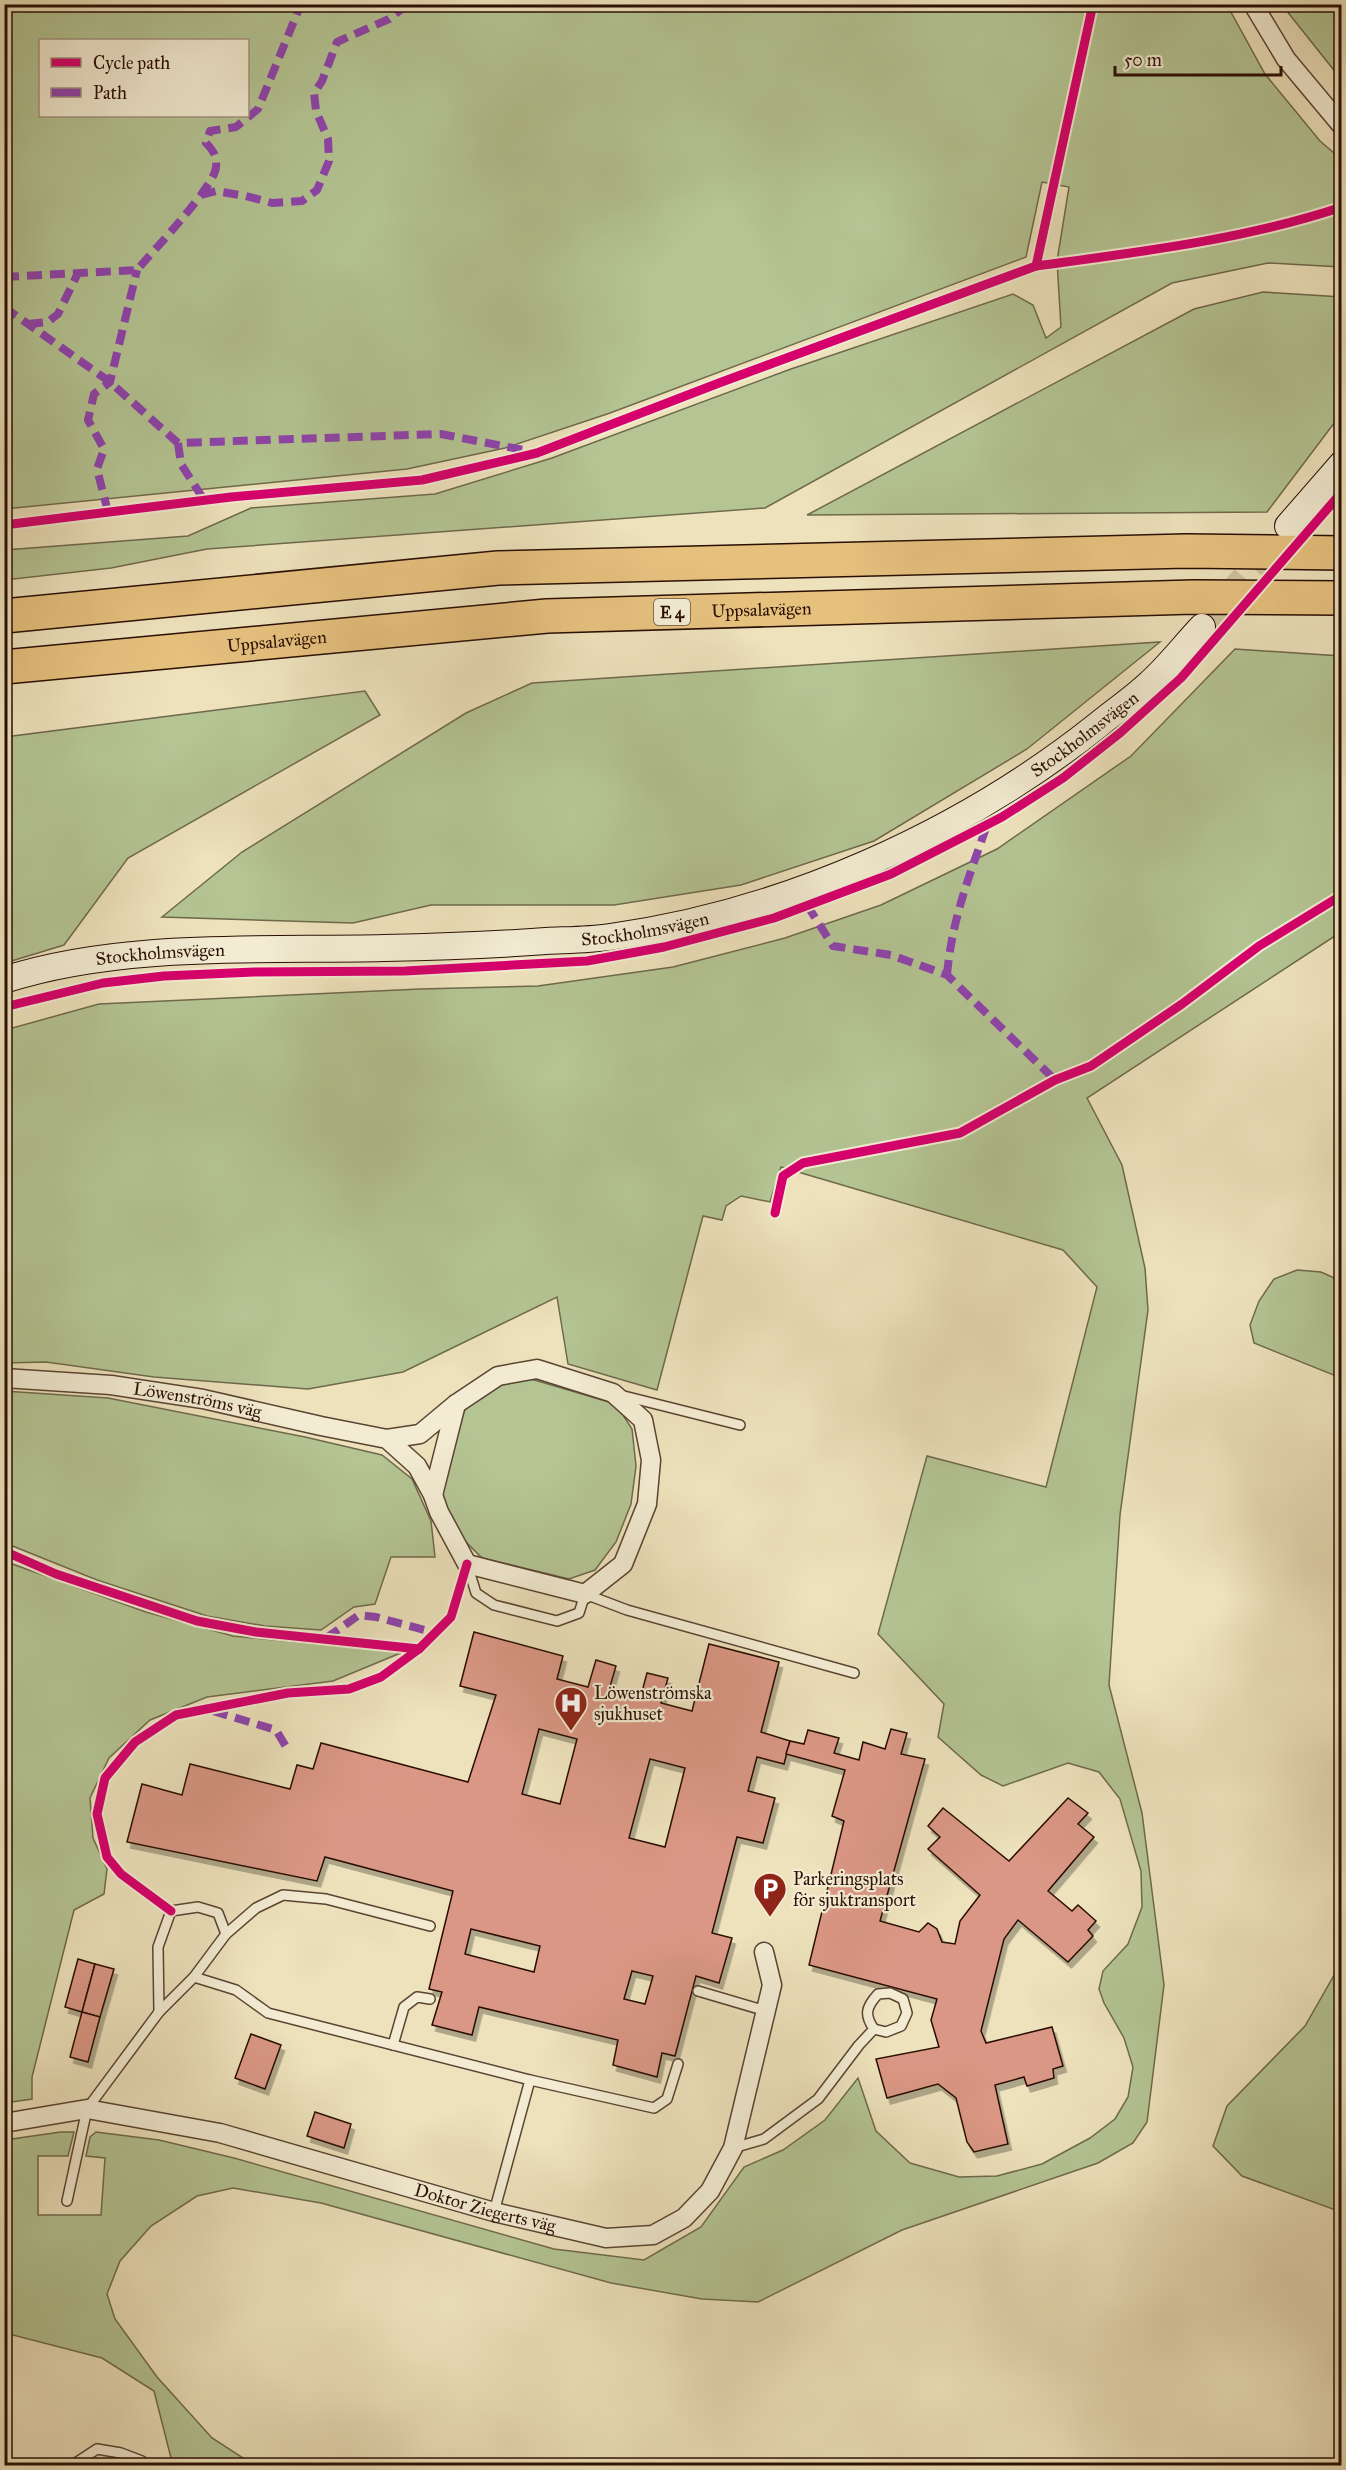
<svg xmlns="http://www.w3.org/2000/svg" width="1346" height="2470" font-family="'IM FELL Great Primer',serif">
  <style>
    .green { fill: #b4c493; stroke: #6e694c; stroke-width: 1.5; fill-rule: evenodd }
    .building { fill: #da9785; stroke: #290e04; stroke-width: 1.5; fill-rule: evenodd; filter: url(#shadow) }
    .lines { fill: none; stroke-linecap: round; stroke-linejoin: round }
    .secondary-tunnel { stroke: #d0c2a0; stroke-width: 26; stroke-dasharray: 26 13; stroke-linecap: butt }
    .lane-casing { stroke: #5a4332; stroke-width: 12 }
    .street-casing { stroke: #5a4332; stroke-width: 21 }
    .secondary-casing { stroke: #290e04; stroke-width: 28 }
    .highway-casing { stroke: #290e04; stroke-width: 36 }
    .lane { stroke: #f3ecd3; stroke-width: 9 }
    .street { stroke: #f3ecd3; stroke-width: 18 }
    .secondary { stroke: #f3ecd3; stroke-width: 26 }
    .highway { stroke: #e6c17e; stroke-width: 33 }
    .quiet { stroke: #8e44ad; stroke-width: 8; stroke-dasharray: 15 8; stroke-linecap: butt }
    .cycleway-casing { stroke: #f3ecd3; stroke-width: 13 }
    .cycleway { stroke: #d6006c; stroke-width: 9 }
    .labels { text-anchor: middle; stroke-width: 4.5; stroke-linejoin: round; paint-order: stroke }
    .shield { fill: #f3ecd3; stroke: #665142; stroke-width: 1.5 }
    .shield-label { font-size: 16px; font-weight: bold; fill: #290e04 }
    .street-label { font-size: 18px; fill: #290e04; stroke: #f3ecd3 }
    .poi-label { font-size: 18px; fill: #290e04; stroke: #f3ecd3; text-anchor: start }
  </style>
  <defs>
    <filter id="shadow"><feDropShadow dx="3.5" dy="6" stdDeviation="0" flood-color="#0004"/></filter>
  </defs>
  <rect width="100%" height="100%" fill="#ede2bc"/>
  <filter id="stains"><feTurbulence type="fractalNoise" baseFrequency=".00333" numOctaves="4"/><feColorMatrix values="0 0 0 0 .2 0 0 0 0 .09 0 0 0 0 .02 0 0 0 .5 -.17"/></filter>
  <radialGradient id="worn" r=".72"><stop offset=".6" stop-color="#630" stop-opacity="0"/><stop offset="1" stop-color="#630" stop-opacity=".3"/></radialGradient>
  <g class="green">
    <path d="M4 5H1227L1265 74 1320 141 1341 159V267L1268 263 1172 283 765 508 207 549 111 568 5 580V550L188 536 251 508 435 494 552 458 791 369 1013 294 1033 305 1046 338 1061 327 1057 261 1069 187 1042 182 1026 257 610 413 505 448 407 469 5 509ZM40 40H248V116H40Z"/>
    <path d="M1282 5H1341V79Z"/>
    <path d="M1263 292 1342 297 1341 414 1267 512 807 515 1194 309Z"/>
    <path d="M1160 642 1027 749 874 841 741 885 614 905H431L353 923 162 917 242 852 466 713 532 683Z"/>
    <path d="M1235 649 1341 656V932L1087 1098 1122 1165 1145 1268 1148 1310 1120 1515 1109 1685 1142 1813 1164 1985 1147 2122 1133 2143 1098 2163 902 2230 758 2302 702 2299 611 2283 321 2203 233 2188 197 2196 151 2226 120 2261 107 2294 115 2319 157 2377 212 2438 254 2465H169L171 2458 154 2391 102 2358 5 2333V2140L61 2132H74L68 2156H38V2215H101L105 2158 86 2156 90 2137 96 2132 159 2140 234 2158 554 2249 644 2260 701 2227 744 2167 783 2150 825 2120 858 2078 876 2131 910 2163 959 2177 997 2176 1042 2164 1090 2138 1115 2119 1128 2097 1133 2067 1124 2038 1104 2003 1099 1989 1103 1971 1128 1944 1142 1907 1141 1871 1120 1799 1099 1772 1068 1763 1003 1786 981 1775 938 1737 944 1704 878 1634 927 1456 1046 1487 1097 1287 1063 1250 781 1167 770 1202 741 1196 726 1206 722 1220 703 1216 657 1390 568 1364 557 1297 403 1372 308 1389 154 1377 46 1362 5 1363V1030L99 1004 420 989 538 986 673 967 785 938 881 905 997 849 1131 756Z"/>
    <path d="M365 691 380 715 128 858 64 945 5 963V737Z"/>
    <path d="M1297 1270 1321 1272 1341 1281V1378L1254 1343 1250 1325 1259 1301 1274 1279Z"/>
    <path d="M531 1379 609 1402 623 1415 632 1429 636 1466 631 1504 616 1542 595 1570 569 1579 482 1558 457 1533 442 1499 447 1466 465 1409 497 1386Z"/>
    <path d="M4 1391 108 1398 305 1437 382 1455 412 1479 431 1521 435 1557H391L375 1604 354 1607 321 1630 265 1626 207 1616 97 1580 5 1543Z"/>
    <path d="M4 1561 146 1612 233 1636 403 1652 333 1681 207 1697 150 1720 109 1758 90 1798 93 1838 107 1869 104 1894 74 1910 32 2077V2099L5 2103Z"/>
    <path d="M1341 1963V2212L1242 2176 1213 2146 1227 2106 1305 2026Z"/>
  </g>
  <g class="building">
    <path d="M474 1632 563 1656 557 1679 588 1687 596 1660 616 1666 609 1690 640 1699 647 1673 668 1678 661 1703 692 1711 709 1644 779 1662 761 1732 790 1741 784 1764 757 1757 748 1791 775 1798 763 1843 737 1837 712 1933 732 1938 719 1983 696 1976 675 2056 662 2053 657 2077 613 2065 618 2040 479 2007 472 2035 432 2025 442 1992 429 1989 453 1891 325 1857 317 1881 127 1842 142 1784 182 1795 190 1764 290 1789 297 1765 313 1769 321 1743 468 1782 496 1695 460 1686ZM539 1729 577 1739 560 1804 522 1794ZM650 1759 685 1768 665 1847 629 1838ZM471 1929 540 1946 534 1972 465 1954ZM632 1971 653 1976 645 2004 624 1999Z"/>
    <path d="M891 1729 907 1733 901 1754 925 1759 880 1921 919 1932 928 1923 937 1929 942 1942 955 1944 960 1921 980 1895 928 1849 940 1837 928 1826 943 1808 1009 1861 1068 1798 1088 1813 1078 1824 1094 1837 1048 1891 1072 1911 1078 1905 1096 1921 1088 1930 1093 1936 1068 1962 1018 1920 1004 1939 981 2031 986 2043 1052 2027 1063 2066 1053 2069 1054 2078 1027 2086 1024 2077 995 2085 1008 2144 974 2152 967 2142 956 2098 938 2084 887 2098 876 2059 939 2047 931 2020 937 1999 809 1965 844 1821 832 1816 845 1770 786 1754 790 1741 804 1744 808 1730 839 1738 834 1753 859 1760 863 1742 885 1749Z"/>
    <path d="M78 1959 95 1964 82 2012 65 2007Z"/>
    <path d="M95 1964 114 1969 100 2017 82 2012Z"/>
    <path d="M82 2012 100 2017 88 2062 70 2057Z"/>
    <path d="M251 2034 281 2045 265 2089 235 2078Z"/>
    <path d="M315 2112 351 2124 344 2148 307 2136Z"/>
  </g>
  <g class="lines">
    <path class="secondary-tunnel" d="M1202 627 1274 543"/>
    <g class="lane-casing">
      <g id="lane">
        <path d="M620 1395 740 1425"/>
        <path d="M467 1564 476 1593 494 1605 557 1621 579 1613 585 1594 627 1610 854 1673"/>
        <path d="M226 1934 256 1908 283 1895 326 1899 430 1926"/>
        <path d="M698 1991 766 2011"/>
        <path d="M159 2012 158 1947 171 1911 198 1907 218 1913 226 1934 194 1977"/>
        <path d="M393 2045 404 2007 417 1997 430 1999"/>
        <path d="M733 2148 764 2139 818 2099 859 2045 874 2029 886 2032 901 2026 907 2013 903 1999 890 1993 878 1994C866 2007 864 2015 874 2029"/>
        <path d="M67 2201 87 2109 159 2012 194 1977 236 1990 268 2013 530 2080 654 2108 667 2099 678 2064"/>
        <path d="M494 2212 530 2080"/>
        <path d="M71 2466 97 2449 121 2453 142 2461 144 2466"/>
      </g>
    </g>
    <g class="street-casing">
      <g id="street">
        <path d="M1253 4 1286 59 1342 126"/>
        <path id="s1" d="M4 1378 111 1385 203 1399 321 1426 387 1439 420 1434 456 1404 498 1376 537 1369 613 1393 643 1420 651 1460 647 1504 623 1564 585 1594 467 1564 439 1512 433 1495 417 1466 387 1439"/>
        <path d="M433 1495 456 1404"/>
        <path id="s2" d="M4 2123 87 2109 220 2133 494 2212 606 2238 653 2235 684 2218 710 2191 733 2148 772 1985 764 1952"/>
      </g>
    </g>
    <g class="secondary-casing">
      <g id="secondary">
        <path d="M1288 526 1342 464"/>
        <path id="s3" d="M4 980C120 942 262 951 384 948 438 947 492 945 546 941 567 940 589 940 610 937 785 913 961 834 1098 725 1115 711 1133 699 1149 684 1168 667 1184 646 1202 627"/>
      </g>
    </g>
    <g class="highway-casing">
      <g id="highway">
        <path d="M4 616 498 568 1186 551 1342 553"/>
        <path id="s4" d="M4 667 547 616 1193 597 1342 598"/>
      </g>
    </g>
    <use href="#lane" class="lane"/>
    <use href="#street" class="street"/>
    <use href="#secondary" class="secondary"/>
    <use href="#highway" class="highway"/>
    <g class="quiet">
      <path d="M201 195 216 191 246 196 272 203 302 201 317 190 329 161 328 139 316 111 314 93 322 81 337 42 389 19 408 4"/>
      <path d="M4 277 137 270C153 251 215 186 216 167 217 156 213 150 206 143L210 131 236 127 258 109 301 4"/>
      <path d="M4 307 110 382 178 443 441 434 529 451"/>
      <path d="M28 324 48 322 58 314 78 273"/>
      <path d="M178 443 181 464 204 500"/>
      <path d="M108 512 97 469 104 449 88 420 94 394 110 382 137 270"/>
      <path d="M807 905 833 946 891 955 947 975 1055 1080"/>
      <path d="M947 975C952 919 969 877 987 825"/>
      <path d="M326 1638 359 1615 376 1617 436 1633"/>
      <path d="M213 1711 276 1730 288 1750"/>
    </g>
    <g class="cycleway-casing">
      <g id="cycleway">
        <path d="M1036 266C1139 252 1243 240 1342 207"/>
        <path d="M4 525 231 497 422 480 537 453 719 383 1036 266 1093 4"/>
        <path d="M4 1007 103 983 164 976 254 972 405 971 587 961 664 947 774 918 891 874 1002 817 1063 778 1120 733 1181 678 1342 492"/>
        <path d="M775 1213 783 1176 803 1163 960 1133 1055 1080 1091 1066 1182 1004 1259 946 1342 895"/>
        <path d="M4 1551 56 1574 197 1621 256 1632 419 1649"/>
        <path d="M171 1911 121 1874 107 1857 97 1814 105 1778 135 1742 176 1715 288 1693 349 1689 381 1677 419 1649 451 1617 467 1564"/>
      </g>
    </g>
    <use href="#cycleway" class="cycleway"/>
  </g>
  <defs>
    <g id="hospital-pin" transform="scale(1.725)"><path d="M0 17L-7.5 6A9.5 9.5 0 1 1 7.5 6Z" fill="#8f2418" stroke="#f3ecd3"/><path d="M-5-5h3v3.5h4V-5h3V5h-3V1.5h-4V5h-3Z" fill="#fff"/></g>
    <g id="parking-pin" transform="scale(1.725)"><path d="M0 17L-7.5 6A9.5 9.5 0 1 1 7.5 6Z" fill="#8f2418" stroke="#f3ecd3"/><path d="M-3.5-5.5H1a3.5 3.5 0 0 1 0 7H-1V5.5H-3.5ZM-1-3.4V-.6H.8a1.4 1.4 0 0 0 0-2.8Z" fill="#fff"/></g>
  </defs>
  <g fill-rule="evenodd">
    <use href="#hospital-pin" x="571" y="1703"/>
    <use href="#parking-pin" x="770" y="1889"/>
  </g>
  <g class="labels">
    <rect class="shield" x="654" y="599" width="36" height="26" rx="4.5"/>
    <g class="shield-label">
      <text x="672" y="618">E 4</text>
    </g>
    <g class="street-label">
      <text dy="6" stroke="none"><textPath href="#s4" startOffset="760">Uppsalavägen</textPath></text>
      <text dy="6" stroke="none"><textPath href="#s4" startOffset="274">Uppsalavägen</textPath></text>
      <text dy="6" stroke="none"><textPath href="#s3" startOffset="1131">Stockholmsvägen</textPath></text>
      <text dy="6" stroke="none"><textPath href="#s3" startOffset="645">Stockholmsvägen</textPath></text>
      <text dy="6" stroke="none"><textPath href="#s3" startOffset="159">Stockholmsvägen</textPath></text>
      <text dy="6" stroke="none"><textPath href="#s1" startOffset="195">Löwenströms väg</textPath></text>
      <text dy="6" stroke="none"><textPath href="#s2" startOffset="495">Doktor Ziegerts väg</textPath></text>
    </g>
    <g class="poi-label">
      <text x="594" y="1699">Löwenströmska<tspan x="594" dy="21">sjukhuset</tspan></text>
      <text x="793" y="1885">Parkeringsplats<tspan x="793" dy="21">för sjuktransport</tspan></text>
    </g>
  </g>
  <rect width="1346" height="2470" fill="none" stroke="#ede2bc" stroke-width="24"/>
  <rect x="6" y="6" width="1334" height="2458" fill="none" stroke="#290e04" stroke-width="3"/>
  <rect x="12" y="12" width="1322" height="2446" fill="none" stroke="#290e04" stroke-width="1.5"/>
  <rect x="39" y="39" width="210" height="78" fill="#f3ecd3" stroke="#a29380" stroke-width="1.5"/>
  <rect x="51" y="58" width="30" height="9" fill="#d6006c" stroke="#a29380" stroke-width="1.5"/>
  <text x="93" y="69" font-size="18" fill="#290e04">Cycle path</text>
  <rect x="51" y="88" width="30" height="9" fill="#8e44ad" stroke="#a29380" stroke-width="1.5"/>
  <text x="93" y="99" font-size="18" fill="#290e04">Path</text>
  <path d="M1115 66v9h166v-9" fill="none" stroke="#290e04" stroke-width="3"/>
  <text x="1124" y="66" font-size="18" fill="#290e04" stroke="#f3ecd3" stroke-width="4.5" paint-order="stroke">50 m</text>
  <rect width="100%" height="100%" filter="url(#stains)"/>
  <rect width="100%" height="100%" fill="url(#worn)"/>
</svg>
